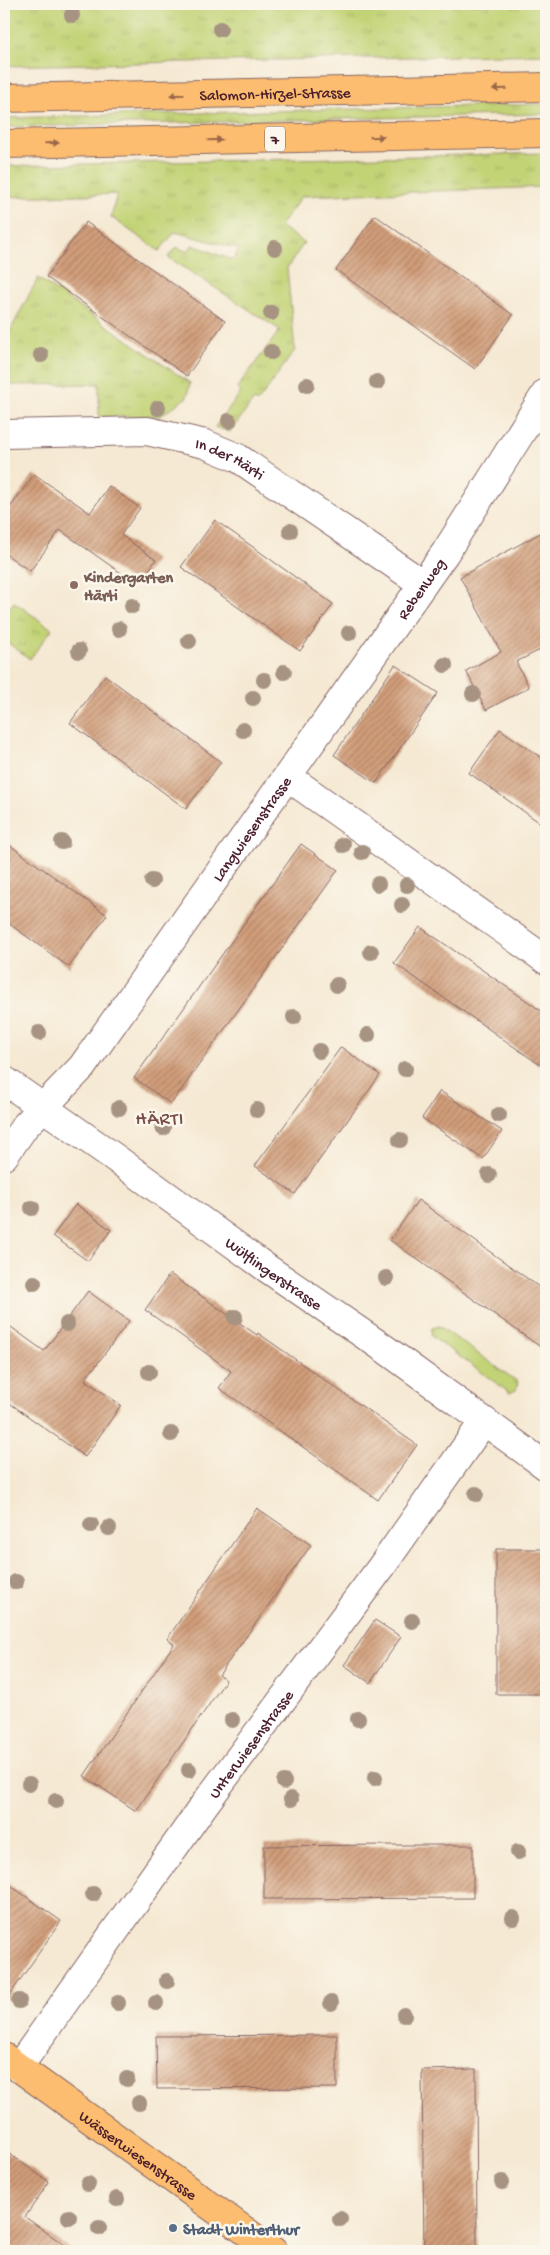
<svg xmlns="http://www.w3.org/2000/svg" width="550" height="2255" font-family="'Gochi Hand',sans-serif">
  <style>
    .grass { fill: url(#grass-tufts); stroke: #867950 }
    .building { fill: url(#building-hatch) }
    .lines { fill: none; stroke-linecap: round; stroke-linejoin: round }
    .minor-casing { stroke: #866666; stroke-width: 30 }
    .major-casing { stroke: #866666; stroke-width: 30 }
    .minor { stroke: #fff; stroke-width: 28 }
    .major { stroke: #fcbd6f; stroke-width: 28 }
    .tree { fill: #a79381 }
    .oneway { fill: #9a664a }
    .education-dot { fill: #8d6e63; stroke: #fbf7ec; stroke-width: 2 }
    .service-dot { fill: #5c6f8a; stroke: #fbf7ec; stroke-width: 2 }
    .labels { text-anchor: middle; stroke-width: 5; stroke-linejoin: round; paint-order: stroke }
    .shield { fill: #fbf7ec; stroke: #7f6065; stroke-width: 1 }
    .shield-label { font-size: 15px; font-weight: bold; fill: #4a1f2b }
    .street-label { font-size: 16px; fill: #4a1f2b; stroke: #fbf7ec }
    .education-label { font-size: 16px; font-weight: bold; fill: #785e54; stroke: #fbf7ec; text-anchor: start }
    .service-label { font-size: 16px; font-weight: bold; fill: #4e5e75; stroke: #fbf7ec; text-anchor: start }
    .quarter-label { font-size: 19px; letter-spacing: 1px; fill: #794b47; stroke: #fbf7ec }
  </style>
  <defs>
    <pattern id="grass-tufts" width="24" height="20" patternUnits="userSpaceOnUse" patternTransform="scale(1.25)"><rect width="24" height="20" fill="#c2d376"/><path d="M3 7l-1-3M5 7V3M7 7l1-3M15 17l-1-3M17 17v-4M19 17l1-3" fill="none" stroke="#a8b566"/></pattern>
    <pattern id="building-hatch" width="6" height="6" patternUnits="userSpaceOnUse" patternTransform="scale(1.25)"><rect width="6" height="6" fill="#d19e7a"/><path d="M-1 1l2-2M0 6l6-6M5 7l2-2" fill="none" stroke="#ac8064"/></pattern>
  </defs>
  <rect width="100%" height="100%" fill="#fbf7ec"/>
  <filter id="ink" filterUnits="userSpaceOnUse"><feTurbulence type="fractalNoise" baseFrequency=".02" numOctaves="2"/><feDisplacementMap in="SourceGraphic" scale="10" xChannelSelector="R" yChannelSelector="G"/><feConvolveMatrix kernelMatrix="1 2 1 2 8 2 1 2 1" color-interpolation-filters="sRGB"/></filter>
  <filter id="wash" filterUnits="userSpaceOnUse"><feTurbulence type="fractalNoise" baseFrequency=".0096" numOctaves="4" result="noise"/><feDisplacementMap in="SourceGraphic" scale="20" xChannelSelector="R" yChannelSelector="G"/><feGaussianBlur stdDeviation="1.12" result="paint"/><feColorMatrix in="noise" values="0 0 0 0 0 0 0 0 0 0 0 0 0 0 0 0 0 1.4 0 .05"/><feComposite in="paint" operator="in"/></filter>
  <g filter="url(#wash)">
    <rect width="100%" height="100%" fill="#f5e9d3"/>
    <g class="grass">
      <path d="M4 4H546V54L4 66Z"/>
      <path d="M546 104V114L4 127V118Z"/>
      <path d="M546 153V187L302 196 280 226 304 243 287 268 295 350 258 402 254 400 230 432 215 427 241 392 237 388 280 330 168 257 176 247 188 252 192 245 233 260 239 249 175 232 159 251 111 217 117 194 4 197V166Z"/>
      <path d="M38 278 190 383 187 397 160 416 99 417V384L9 385 8 335Z"/>
      <path d="M14 602 52 629 30 659 4 640V616Z"/>
      <path d="M439 1326 518 1382 516 1390 510 1393 431 1336 432 1328Z"/>
    </g>
    <g id="blocks">
      <g class="building">
        <path d="M375 215 513 315 475 369 336 270Z"/>
        <path d="M86 222 225 321 187 376 46 277Z"/>
        <path d="M34 474 90 513 109 486 140 508 121 535 156 560 138 585 60 530 30 571 4 553V516Z"/>
        <path d="M215 520 333 604 300 651 181 567Z"/>
        <path d="M546 530V647L516 662 529 687 486 710 466 671 501 652 460 577Z"/>
        <path d="M395 665 438 693 376 783 334 755Z"/>
        <path d="M105 675 221 762 186 809 70 723Z"/>
        <path d="M500 729 546 761V827L469 773Z"/>
        <path d="M4 841 107 915 69 967 4 920Z"/>
        <path d="M301 844 338 870 171 1104 134 1078Z"/>
        <path d="M420 927 546 1014V1069L394 963Z"/>
        <path d="M341 1047 380 1075 295 1194 255 1166Z"/>
        <path d="M440 1091 502 1131 483 1159 422 1118Z"/>
        <path d="M418 1200 546 1292V1351L390 1240Z"/>
        <path d="M76 1204 111 1230 88 1261 53 1236Z"/>
        <path d="M170 1274 257 1335 258 1333 417 1445 378 1500 219 1388 231 1371 145 1310Z"/>
        <path d="M88 1291 129 1321 85 1380 121 1405 85 1457 4 1399V1322L44 1351Z"/>
        <path d="M257 1508 311 1545 219 1675 226 1680 136 1811 84 1776 174 1644 167 1639Z"/>
        <rect x="496" y="1549" width="50" height="145"/>
        <path d="M375 1620 401 1637 370 1683 344 1665Z"/>
        <path d="M393 1845H473V1898L264 1899V1846Z"/>
        <path d="M4 1881 61 1921 4 2003Z"/>
        <path d="M337 2035V2088L157 2089 156 2036Z"/>
        <path d="M476 2069 477 2251H424L422 2070Z"/>
        <path d="M4 2150 49 2182 25 2217 73 2251H4Z"/>
      </g>
    </g>
  </g>
  <g filter="url(#ink)">
    <use href="#blocks" fill-opacity="0" stroke="#866666" stroke-width="1"/>
    <g class="lines">
      <g class="minor-casing">
        <g id="minor">
          <path id="s1" d="M4 434 147 431 205 444 238 458 423 584"/>
          <path d="M288 777 546 960"/>
          <path id="s2" d="M4 1080 111 1155 268 1269 385 1349 546 1466"/>
          <path id="s3" d="M4 1156 25 1126 82 1067 445 553 546 393"/>
          <path id="s4" d="M18 2068 204 1805 382 1566 484 1421"/>
        </g>
      </g>
      <g class="major-casing">
        <g id="major">
          <path id="s5" d="M4 98 546 87"/>
          <path d="M4 144 546 133"/>
          <path id="s6" d="M4 2057 273 2251"/>
        </g>
      </g>
      <use href="#minor" class="minor"/>
      <use href="#major" class="major"/>
    </g>
    <g class="tree">
      <circle cx="72" cy="15" r="8"/>
      <circle cx="220" cy="29" r="8"/>
      <circle cx="275" cy="248" r="8"/>
      <circle cx="271" cy="313" r="8"/>
      <circle cx="271" cy="352" r="8"/>
      <circle cx="41" cy="355" r="8"/>
      <circle cx="377" cy="382" r="8"/>
      <circle cx="307" cy="385" r="8"/>
      <circle cx="158" cy="408" r="8"/>
      <circle cx="229" cy="421" r="8"/>
      <circle cx="290" cy="531" r="8"/>
      <circle cx="132" cy="606" r="8"/>
      <circle cx="119" cy="629" r="8"/>
      <circle cx="349" cy="633" r="8"/>
      <circle cx="189" cy="641" r="8"/>
      <circle cx="79" cy="651" r="8"/>
      <circle cx="445" cy="665" r="8"/>
      <circle cx="284" cy="672" r="8"/>
      <circle cx="264" cy="680" r="8"/>
      <circle cx="473" cy="694" r="8"/>
      <circle cx="253" cy="698" r="8"/>
      <circle cx="243" cy="730" r="8"/>
      <circle cx="62" cy="842" r="8"/>
      <circle cx="343" cy="845" r="8"/>
      <circle cx="362" cy="852" r="8"/>
      <circle cx="152" cy="881" r="8"/>
      <circle cx="378" cy="884" r="8"/>
      <circle cx="407" cy="885" r="8"/>
      <circle cx="402" cy="905" r="8"/>
      <circle cx="371" cy="952" r="8"/>
      <circle cx="337" cy="985" r="8"/>
      <circle cx="294" cy="1017" r="8"/>
      <circle cx="39" cy="1033" r="8"/>
      <circle cx="368" cy="1035" r="8"/>
      <circle cx="319" cy="1051" r="8"/>
      <circle cx="405" cy="1069" r="8"/>
      <circle cx="119" cy="1108" r="8"/>
      <circle cx="257" cy="1110" r="8"/>
      <circle cx="499" cy="1115" r="8"/>
      <circle cx="163" cy="1128" r="8"/>
      <circle cx="400" cy="1140" r="8"/>
      <circle cx="489" cy="1175" r="8"/>
      <circle cx="32" cy="1208" r="8"/>
      <circle cx="386" cy="1278" r="8"/>
      <circle cx="34" cy="1283" r="8"/>
      <circle cx="235" cy="1317" r="8"/>
      <circle cx="67" cy="1324" r="8"/>
      <circle cx="149" cy="1372" r="8"/>
      <circle cx="171" cy="1434" r="8"/>
      <circle cx="476" cy="1494" r="8"/>
      <circle cx="91" cy="1525" r="8"/>
      <circle cx="109" cy="1528" r="8"/>
      <circle cx="16" cy="1582" r="8"/>
      <circle cx="412" cy="1621" r="8"/>
      <circle cx="358" cy="1719" r="8"/>
      <circle cx="232" cy="1720" r="8"/>
      <circle cx="189" cy="1770" r="8"/>
      <circle cx="375" cy="1778" r="8"/>
      <circle cx="284" cy="1782" r="8"/>
      <circle cx="29" cy="1784" r="8"/>
      <circle cx="291" cy="1799" r="8"/>
      <circle cx="56" cy="1801" r="8"/>
      <circle cx="518" cy="1852" r="8"/>
      <circle cx="93" cy="1894" r="8"/>
      <circle cx="513" cy="1918" r="8"/>
      <circle cx="167" cy="1981" r="8"/>
      <circle cx="19" cy="2001" r="8"/>
      <circle cx="118" cy="2003" r="8"/>
      <circle cx="156" cy="2003" r="8"/>
      <circle cx="331" cy="2003" r="8"/>
      <circle cx="404" cy="2015" r="8"/>
      <circle cx="127" cy="2079" r="8"/>
      <circle cx="139" cy="2103" r="8"/>
      <circle cx="502" cy="2182" r="8"/>
      <circle cx="88" cy="2184" r="8"/>
      <circle cx="117" cy="2199" r="8"/>
      <circle cx="69" cy="2217" r="8"/>
      <circle cx="340" cy="2219" r="8"/>
      <circle cx="99" cy="2228" r="8"/>
    </g>
    <defs><path id="oneway-solid" d="M-6-.8H1V-3.2L6.5 0L1 3.2V.8H-6Z" transform="scale(1.25)"/></defs>
    <g class="oneway">
      <use href="#oneway-solid" transform="translate(500 89) rotate(178)"/>
      <use href="#oneway-solid" transform="translate(177 95) rotate(179)"/>
      <use href="#oneway-solid" transform="translate(377 137) rotate(-1)"/>
      <use href="#oneway-solid" transform="translate(215 140) rotate(-1)"/>
      <use href="#oneway-solid" transform="translate(52 143) rotate(-1)"/>
    </g>
  </g>
  <circle class="education-dot" cx="74" cy="585" r="5"/>
  <circle class="service-dot" cx="173" cy="2228" r="5"/>
  <g class="labels">
    <rect class="shield" x="265" y="126.5" width="20" height="25" rx="4"/>
    <g class="shield-label">
      <text x="275" y="144">7</text>
    </g>
    <g class="street-label">
      <text dy="6" stroke="none"><textPath href="#s5" startOffset="271">Salomon-Hirzel-Strasse</textPath></text>
      <text dy="6" stroke="none"><textPath href="#s1" startOffset="231">In der Härti</textPath></text>
      <text dy="6" stroke="none"><textPath href="#s3" startOffset="705">Rebenweg</textPath></text>
      <text dy="6" stroke="none"><textPath href="#s3" startOffset="411">Langwiesenstrasse</textPath></text>
      <text dy="6" stroke="none"><textPath href="#s2" startOffset="332">Wülflingerstrasse</textPath></text>
      <text dy="6" stroke="none"><textPath href="#s4" startOffset="399">Unterwiesenstrasse</textPath></text>
      <text dy="6" stroke="none"><textPath href="#s6" startOffset="166">Wässerwiesenstrasse</textPath></text>
    </g>
    <g class="education-label">
      <text x="84" y="582">Kindergarten<tspan x="84" dy="18">Härti</tspan></text>
    </g>
    <g class="service-label">
      <text x="183" y="2234">Stadt Winterthur</text>
    </g>
    <g class="quarter-label">
      <text x="160" y="1124">HÄRTI</text>
    </g>
  </g>
  <rect width="550" height="2255" fill="none" stroke="#fbf7ec" stroke-width="20"/>
</svg>
